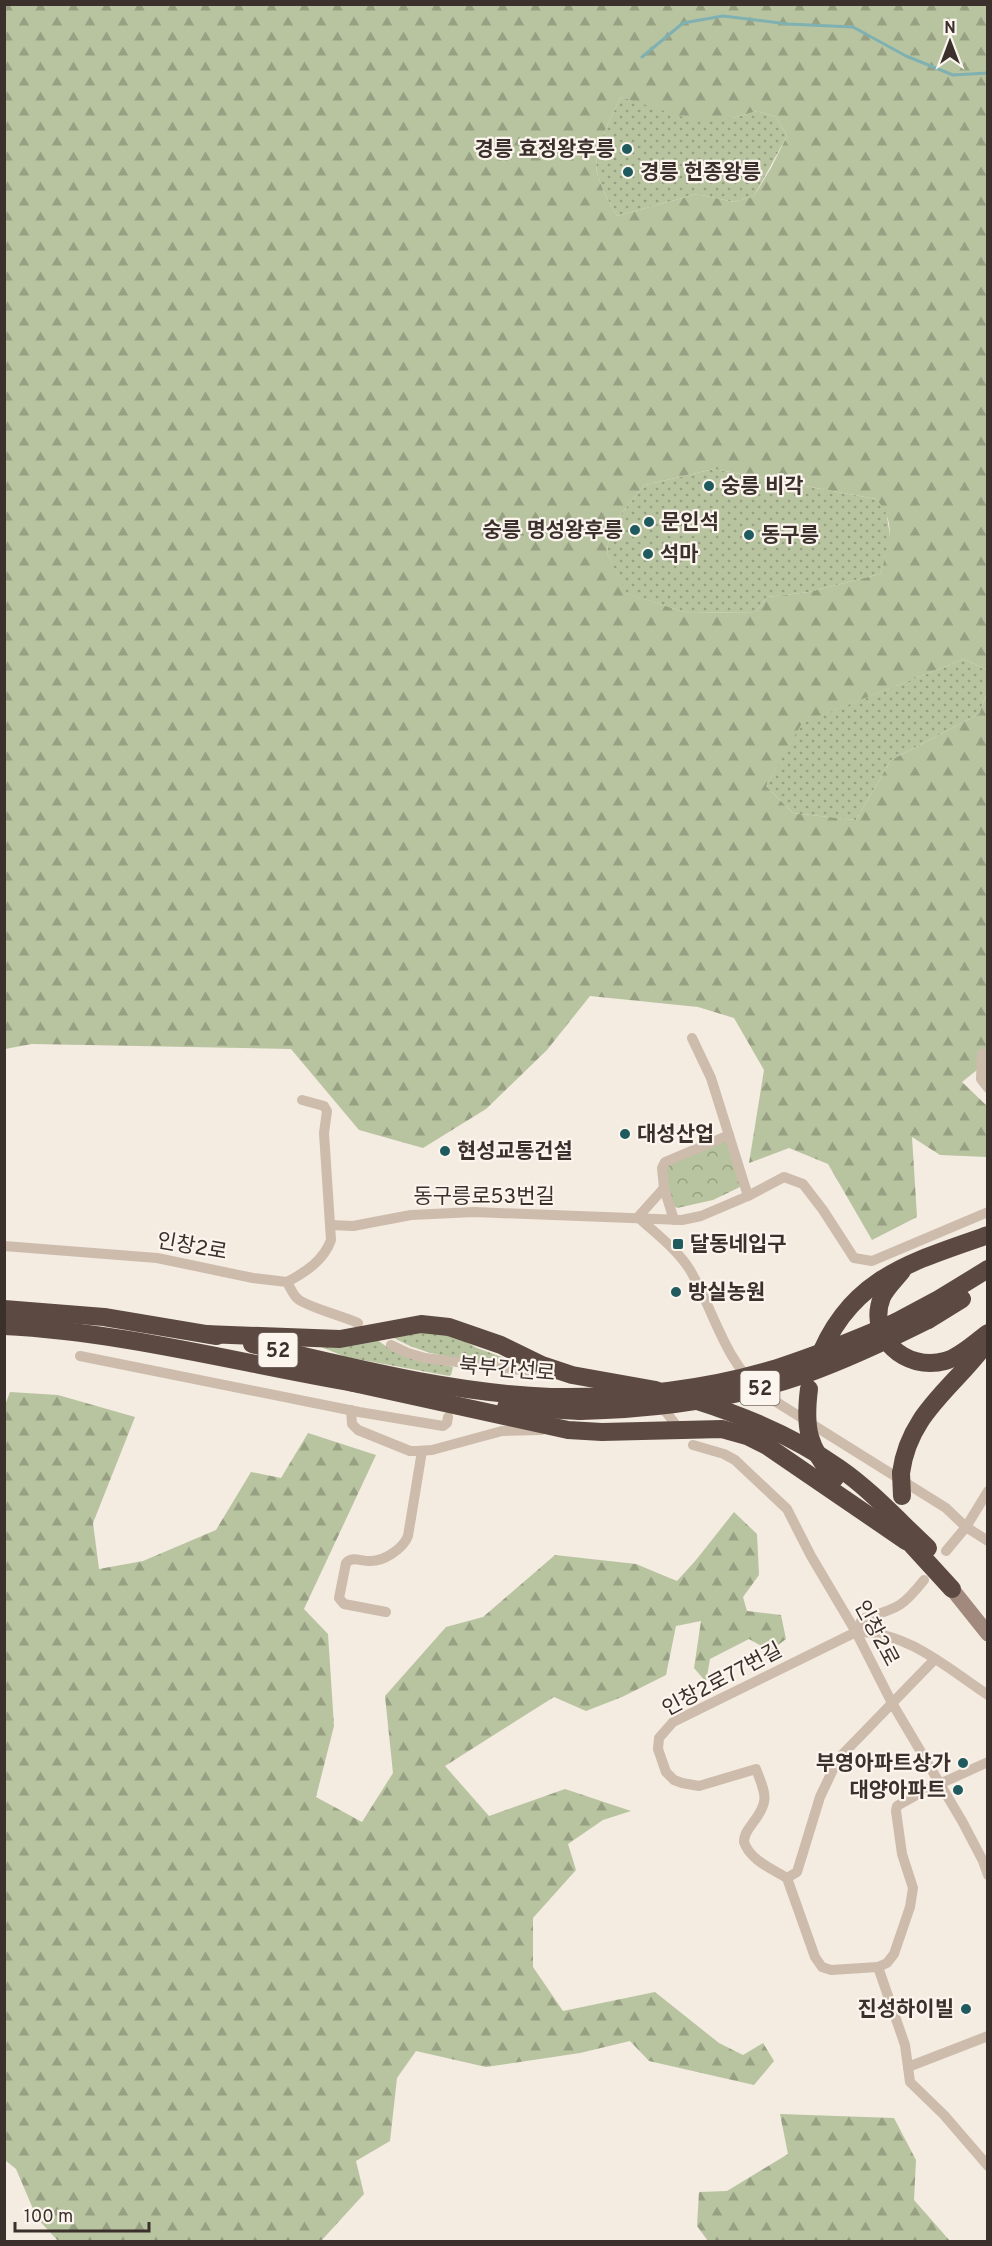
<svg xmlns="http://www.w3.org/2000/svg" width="992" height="2246" font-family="Overpass,'Noto Sans KR',sans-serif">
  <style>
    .grass { fill: url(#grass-dots) }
    .forest { fill: url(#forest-firs); fill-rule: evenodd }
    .park { fill: url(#park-crowns) }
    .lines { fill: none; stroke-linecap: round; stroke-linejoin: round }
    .stream { stroke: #7fb0b2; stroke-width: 3 }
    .street { stroke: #cdbbac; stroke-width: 10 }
    .secondary { stroke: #a18a7d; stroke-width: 15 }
    .highway { stroke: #5c4a42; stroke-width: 18 }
    .highway-bridge { stroke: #5c4a42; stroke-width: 18 }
    .poi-dot { fill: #1f5a5e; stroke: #fbf5ee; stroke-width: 2 }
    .labels { text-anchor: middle; stroke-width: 4.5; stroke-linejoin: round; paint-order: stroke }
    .shield { fill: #fbf5ee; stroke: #756b66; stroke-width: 1.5 }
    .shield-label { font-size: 20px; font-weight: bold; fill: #3b302b }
    .poi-label { font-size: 21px; font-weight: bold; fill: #3b302b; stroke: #fbf5ee; text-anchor: start }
    .street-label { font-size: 21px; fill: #3b302b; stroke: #fbf5ee }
  </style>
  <defs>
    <pattern id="grass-dots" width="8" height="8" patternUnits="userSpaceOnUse" patternTransform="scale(1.5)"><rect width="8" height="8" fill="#b8c4a0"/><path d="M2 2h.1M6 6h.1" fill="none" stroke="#97a083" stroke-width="1.8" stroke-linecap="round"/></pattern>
    <pattern id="forest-firs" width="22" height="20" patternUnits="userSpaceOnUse" patternTransform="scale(1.5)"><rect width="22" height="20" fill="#b8c4a0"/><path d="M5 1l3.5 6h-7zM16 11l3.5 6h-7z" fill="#97a083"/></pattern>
    <pattern id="park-crowns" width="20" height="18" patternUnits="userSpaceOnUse" patternTransform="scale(1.5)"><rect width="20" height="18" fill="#b8c4a0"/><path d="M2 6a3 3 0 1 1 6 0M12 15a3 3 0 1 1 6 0" fill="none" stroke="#97a083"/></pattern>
  </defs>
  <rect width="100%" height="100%" fill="#f4ebe1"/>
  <g class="grass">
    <path d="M621 97 733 118 757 111 776 117 787 136 754 196 734 202 697 194 617 216C609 202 601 188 597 173 592 152 612 116 621 97Z"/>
    <path d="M714 469 876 499 886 510 891 543 880 574 809 592 767 597 756 612 687 613 625 593 607 553 610 527 645 485Z"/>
    <path d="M964 659 987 670V693L979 714 891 760 856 820 793 813 766 786 801 723Z"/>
    <path d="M408 1331 451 1333 477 1348 526 1366C481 1360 430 1361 391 1336Z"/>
    <path d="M375 1338C397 1357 425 1360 453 1367L451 1375 449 1376 346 1357 321 1347Z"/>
  </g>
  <g class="forest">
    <path d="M5 5H987L988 361 986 373 988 374 987 670 964 659 802 723 766 786 793 813 856 820 891 760 979 714 987 693V1062L962 1082 987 1106V1157L940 1155 912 1137 917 1217 872 1240 828 1164 789 1148 749 1163 764 1070 734 1018 698 1007 590 996 547 1050 486 1109 423 1148 359 1130 291 1049 32 1044 5 1049ZM621 97 689 119 733 118 757 111 776 117 787 136 771 168 754 196 734 202 697 194 617 216C609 202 601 188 597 173 592 152 612 116 621 97ZM714 469 876 499C898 522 889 548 880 574L809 592 767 597 756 612 687 613 626 593 607 553 610 527 645 485Z"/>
    <path d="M10 1392 58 1395 135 1417 93 1523 99 1569 143 1561 216 1530 251 1472 281 1478 308 1433 376 1455 304 1609 328 1634 334 1726 316 1797 362 1822 393 1773 385 1696 446 1627 483 1617 555 1555 636 1564 677 1581 696 1560 734 1512 757 1534 759 1575 743 1597 747 1611 781 1615 786 1639 770 1651 749 1639 710 1659 706 1682 694 1668 701 1621 676 1626 666 1675 622 1697 586 1711 554 1697 445 1766 489 1816 565 1789 631 1811 603 1820 568 1844 576 1870 533 1918V1967L563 2011 655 1992 719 2043 743 2055 763 2043 774 2061 754 2085 649 2061 630 2041 580 2053 486 2067 416 2051 397 2078 390 2141 356 2161 364 2194 321 2241H58L37 2218 16 2169 5 2160 4 1408Z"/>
    <path d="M780 2114 894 2118 916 2160 914 2200 950 2241H708L697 2226 699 2192 727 2191 788 2154Z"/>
  </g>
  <path class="park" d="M728 1140 742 1186 713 1200 677 1208 671 1204 666 1168 668 1165Z"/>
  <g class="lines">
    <path class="stream" d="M642 57 683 23 723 16 788 24 853 27 906 56 953 75 988 73"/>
    <g class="street">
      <path d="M692 1038 711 1078 748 1196 784 1177 803 1184 823 1210 854 1258 872 1261 988 1212"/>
      <path d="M988 1054H982L981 1079 988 1088"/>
      <path d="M729 1135 665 1162 662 1168 664 1188 638 1217C655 1233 678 1250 690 1270 715 1313 723 1358 762 1393L946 1508 966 1527 988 1541"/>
      <path d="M664 1188 674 1220"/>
      <path d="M331 1225 353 1226 411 1215 474 1212 682 1220 701 1216 748 1196"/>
      <path d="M4 1246 157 1258 253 1278 287 1282C290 1287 293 1295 298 1299 305 1306 345 1317 358 1323"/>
      <path d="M287 1282C306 1272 324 1260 331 1240L324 1133 327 1111 324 1106 302 1100"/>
      <path d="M391 1345 408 1353 425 1358 552 1374"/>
      <path d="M80 1356 359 1412 443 1426 447 1423 448 1417"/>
      <path d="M658 1406 666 1412 676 1425"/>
      <path d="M351 1410 352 1424 358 1430 410 1451H417L432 1450 502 1431 541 1430"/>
      <path d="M693 1445 724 1454 735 1460 787 1509 811 1556 856 1632 892 1703 962 1821 983 1861 988 1875"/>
      <path d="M946 1551 966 1527 988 1491"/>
      <path d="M386 1612 344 1604 339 1598 346 1563C353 1556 360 1561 369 1561 383 1562 403 1549 408 1536L422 1451"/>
      <path d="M856 1632 862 1619C897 1608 901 1609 924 1580"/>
      <path d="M787 1878C772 1869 750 1860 744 1842 744 1834 748 1830 752 1824 770 1801 766 1795 756 1769L699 1786 682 1783 674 1780 666 1772 658 1749 659 1738 673 1722 856 1632C907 1631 947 1668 988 1695"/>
      <path d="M787 1878 815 1957 822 1967 831 1970 878 1967 905 2045 910 2082 944 2115 988 2166"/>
      <path d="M787 1878 797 1872 820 1797 838 1759 935 1659"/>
      <path d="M878 1967 887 1963 894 1954 910 1907 913 1888 902 1854 896 1811 897 1806 924 1791 988 1762"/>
      <path d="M908 2067 988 2036"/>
    </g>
    <path class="secondary" d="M952 1589 988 1634"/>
    <g class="highway">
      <path d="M902 1271C895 1280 887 1287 882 1297 866 1337 906 1372 945 1361 960 1357 974 1343 988 1333"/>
      <path d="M4 1309 104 1317 217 1336"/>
      <path d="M928 1320 962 1299"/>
      <path d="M896 1322 939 1299 988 1269"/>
      <path d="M4 1326C125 1332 242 1364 361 1384"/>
      <path d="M205 1334 340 1339 421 1324 449 1327 501 1345 542 1365 572 1375 656 1390"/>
      <path d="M252 1344C351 1367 449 1393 551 1397"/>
      <path d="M817 1363C848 1278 911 1262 988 1235"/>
      <path d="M349 1382 568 1430 602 1432 722 1429 747 1436 767 1446 906 1541"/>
      <path d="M694 1400C745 1416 795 1437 839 1468 871 1490 899 1521 928 1548"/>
      <path d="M506 1407 580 1411"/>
      <path d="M901 1473C909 1412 955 1387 988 1341"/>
      <path d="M909 1542 952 1589"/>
    </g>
    <g class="highway-bridge">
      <path d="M809 1389C804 1428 808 1448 835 1478"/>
      <path d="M551 1397C626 1398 705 1390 777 1368 817 1355 857 1339 896 1322"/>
      <path d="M580 1411C655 1409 735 1399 806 1374 848 1359 888 1340 928 1320"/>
      <path d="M901 1473 902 1496"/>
    </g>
  </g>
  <g class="poi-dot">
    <circle cx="627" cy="149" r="6"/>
    <circle cx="628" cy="172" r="6"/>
    <circle cx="709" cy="486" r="6"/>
    <circle cx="649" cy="522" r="6"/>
    <circle cx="635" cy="530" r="6"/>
    <circle cx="749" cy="535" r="6"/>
    <circle cx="648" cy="554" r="6"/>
    <circle cx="625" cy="1134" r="6"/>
    <circle cx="445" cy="1151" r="6"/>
    <rect x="672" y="1238" width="12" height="12" rx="3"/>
    <circle cx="676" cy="1292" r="6"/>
    <circle cx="963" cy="1763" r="6"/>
    <circle cx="958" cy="1790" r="6"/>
    <circle cx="966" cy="2009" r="6"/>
  </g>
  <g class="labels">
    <g class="shield">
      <rect x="258.5" y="1333" width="39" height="34" rx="4.5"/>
      <rect x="740.5" y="1371" width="39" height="34" rx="4.5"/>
    </g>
    <g class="shield-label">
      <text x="278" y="1357">52</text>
      <text x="760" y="1395">52</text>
    </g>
    <g class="poi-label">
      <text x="615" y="156" text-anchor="end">경릉 효정왕후릉</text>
      <text x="640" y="179">경릉 헌종왕릉</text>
      <text x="721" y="493">숭릉 비각</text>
      <text x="661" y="529">문인석</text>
      <text x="623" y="537" text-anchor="end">숭릉 명성왕후릉</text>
      <text x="761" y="542">동구릉</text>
      <text x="660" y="561">석마</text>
      <text x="637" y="1141">대성산업</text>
      <text x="457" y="1158">현성교통건설</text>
      <text x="690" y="1251">달동네입구</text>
      <text x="688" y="1299">방실농원</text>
      <text x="951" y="1770" text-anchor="end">부영아파트상가</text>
      <text x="946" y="1797" text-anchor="end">대양아파트</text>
      <text x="954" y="2016" text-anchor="end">진성하이빌</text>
    </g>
    <g class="street-label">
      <text x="484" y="1203">동구릉로53번길</text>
      <text transform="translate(192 1246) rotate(10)" y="7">인창2로</text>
      <text transform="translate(507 1369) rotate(5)" y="7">북부간선로</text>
      <text transform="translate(877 1633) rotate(62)" y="7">인창2로</text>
      <text transform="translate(722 1679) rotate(-28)" y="7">인창2로77번길</text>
    </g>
  </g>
  <rect width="992" height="2246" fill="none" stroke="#3b302b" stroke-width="12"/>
  <g transform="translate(950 42)" stroke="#fbf5ee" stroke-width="4.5" paint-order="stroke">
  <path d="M0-4.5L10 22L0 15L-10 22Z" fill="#3b302b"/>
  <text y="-9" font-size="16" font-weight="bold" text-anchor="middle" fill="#3b302b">N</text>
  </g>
  <path d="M15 2222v9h134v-9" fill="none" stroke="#3b302b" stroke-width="3"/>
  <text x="24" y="2222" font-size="18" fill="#3b302b" stroke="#fbf5ee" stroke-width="4.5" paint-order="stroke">100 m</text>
</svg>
